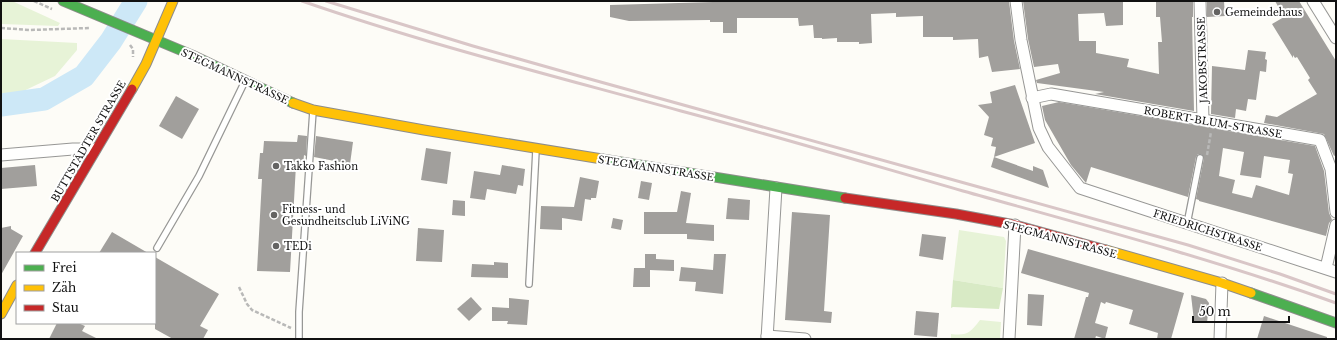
<svg xmlns="http://www.w3.org/2000/svg" width="1337" height="340" font-family="'Libre Baskerville',serif">
  <style>
    .green { fill: #e7f3d7 }
    .forest { fill: #d8eac5 }
    .lines { fill: none; stroke-linecap: round; stroke-linejoin: round }
    .river { stroke: #cde8f7; stroke-width: 23 }
    .building { fill: #a19f9c; fill-rule: evenodd }
    .lane-casing { stroke: #979795; stroke-width: 8 }
    .street-casing { stroke: #979795; stroke-width: 13 }
    .fast-casing { stroke: #8e8d8b; stroke-width: 11 }
    .slow-casing { stroke: #8e8d8b; stroke-width: 11 }
    .jam-casing { stroke: #8e8d8b; stroke-width: 11 }
    .path { stroke: #b9b9b8; stroke-width: 2.5; stroke-dasharray: 4 2; stroke-linecap: butt }
    .lane { stroke: #fffffe; stroke-width: 5.5 }
    .street { stroke: #fffffe; stroke-width: 11 }
    .fast { stroke: #4caf50; stroke-width: 9 }
    .slow { stroke: #ffc107; stroke-width: 9 }
    .jam { stroke: #c62828; stroke-width: 9 }
    .rail { stroke: #d9c6c7; stroke-width: 3 }
    .poi-dot { fill: #646362; stroke: #fff; stroke-width: 1.5 }
    .labels { text-anchor: middle; stroke-width: 4; stroke-linejoin: round; paint-order: stroke }
    .poi-label { font-size: 10px; fill: #111; stroke: #fff; text-anchor: start }
    .street-label { font-size: 10px; fill: #111; stroke: #fff }
  </style>
  <rect width="100%" height="100%" fill="#fdfcf7"/>
  <g class="green">
    <path d="M1 1H12L60 23 58 26 1 24Z"/>
    <path d="M1 39 77 43V50L55 76 11 97 1 98Z"/>
    <path d="M959 230 1004 237 1006 241 1003 288 953 280Z"/>
    <path d="M980 320 1001 322 1000 339H951V334C967 336 970 333 980 320Z"/>
  </g>
  <path class="forest" d="M953 280 1003 288 999 309 953 307 951 308Z"/>
  <g class="lines">
    <path class="river" d="M1 105 44 99 84 76 111 41 136 1"/>
  </g>
  <g class="building">
    <path d="M747 1H1009L1014 41 1020 69 992 72 988 56 979 58 978 39 953 40V37H923V16L896 17V13L871 14 872 43 859 44V42H837V38L822 39V38H814L813 25 799 26 798 18H737V33H723V22H710V20L629 21 610 17V5Z"/>
    <path d="M1023 1H1123V25L1106 26 1104 13 1078 14 1079 41H1096V53L1129 59 1127 67 1159 74 1158 42H1162L1160 17H1156V1H1193V17H1192L1194 111 1095 94 1104 92 1037 83 1036 80 1060 73 1058 64 1034 67 1028 39Z"/>
    <path d="M1207 1H1224L1225 16 1207 17Z"/>
    <path d="M1275 1H1299L1336 61V155L1334 156 1324 134 1264 123 1266 115 1277 117 1317 94 1308 80 1310 78 1297 57 1295 58 1293 55V58L1272 24 1284 17Z"/>
    <path d="M1248 50 1266 52 1265 59 1267 60 1266 72 1260 71 1256 100 1248 99 1246 111 1236 109 1235 118 1211 114 1212 66 1245 70Z"/>
    <path d="M1015 85 1035 143 994 157 996 147 991 146 993 138 984 135 989 117 978 105 992 103 990 92Z"/>
    <path d="M176 96 199 109 182 139 159 126Z"/>
    <path d="M1059 102 1315 146 1324 171 1329 213 1331 217 1332 220 1329 223 1326 236 1199 201V200L1196 199 1204 158 1201 154H1198L1196 157 1188 197 1091 167 1086 183 1071 165 1045 120 1042 106ZM1223 148 1244 152 1240 175 1261 178 1264 156 1290 160 1288 173 1293 174 1289 195 1256 185 1252 198 1232 193 1235 180 1219 176Z"/>
    <path d="M298 135 307 136 306 156 304 155 303 165H296L290 272 257 271 262 179H258L260 153H263L264 141 297 142Z"/>
    <path d="M316 136 353 142 350 164 314 157Z"/>
    <path d="M426 148 451 152 447 184 421 180Z"/>
    <path d="M994 157 1033 171V166L1043 170 1049 188 991 167Z"/>
    <path d="M35 165 37 186 1 189V168Z"/>
    <path d="M502 165 525 169 523 186 518 185 516 194 487 189 485 200 470 198 474 171 500 175Z"/>
    <path d="M580 177 599 181 596 198H591V200L585 199 582 221 562 218V230L540 229 541 206 574 207Z"/>
    <path d="M641 181 652 183 649 200 638 198Z"/>
    <path d="M681 191 691 193 686 223 714 225V241L687 239V234H644V212H677Z"/>
    <path d="M728 198 750 200 749 220 726 219Z"/>
    <path d="M453 200 465 201V216L452 215Z"/>
    <path d="M792 212 830 215 824 311 832 312 831 323 785 320Z"/>
    <path d="M613 218 623 220 621 230 611 228Z"/>
    <path d="M11 226V229L23 236 1 275V228Z"/>
    <path d="M418 228 444 230 442 262 416 261Z"/>
    <path d="M112 232 148 253H99Z"/>
    <path d="M922 234 946 237 943 260 919 256Z"/>
    <path d="M1028 249 1184 293 1171 339H1157L1158 333 1129 324 1133 310 1106 302 1105 304 1101 302 1095 323 1108 327 1105 339 1096 336 1095 339H1074L1086 297H1088L1089 293 1021 273Z"/>
    <path d="M645 254H656V259L674 260V271L650 270V287H633L634 268H645Z"/>
    <path d="M714 254H726L723 294 695 291 696 282 679 281 681 267 713 270Z"/>
    <path d="M155 257 219 294 200 326 208 330 203 339H173L155 329Z"/>
    <path d="M494 262 508 263V278L471 277 472 264 494 265Z"/>
    <path d="M1028 294 1044 295 1042 326 1027 325Z"/>
    <path d="M1191 295 1206 299 1209 303 1207 323 1194 321Z"/>
    <path d="M471 297 482 309 469 321 457 309Z"/>
    <path d="M509 298 529 300 527 325 507 324 508 321H492V307L509 308Z"/>
    <path d="M916 311 939 313 937 337 914 335Z"/>
    <path d="M1264 316 1327 337V339H1257Z"/>
    <path d="M57 323H78L85 326 82 331 98 339H49Z"/>
  </g>
  <g class="lines">
    <g class="lane-casing">
      <g id="lane">
        <path d="M1187 224 1200 158"/>
        <path d="M157 248 199 176 245 81"/>
        <path d="M529 284 536 150"/>
        <path d="M299 339V312L313 111"/>
      </g>
    </g>
    <g class="street-casing">
      <g id="street">
        <path d="M1016 1 1021 40 1039 128 1048 147 1080 188 1336 272"/>
        <path d="M1200 1 1203 120"/>
        <path d="M1313 1 1336 38"/>
        <path d="M1032 98 1051 94 1320 140 1331 169 1336 212"/>
        <path d="M1 155 73 149H95"/>
        <path d="M1326 268 1336 225"/>
        <path d="M767 336 805 339"/>
        <path d="M767 339 776 188"/>
        <path d="M1009 339 1015 225"/>
        <path d="M1220 339 1222 283"/>
      </g>
    </g>
    <g class="fast-casing">
      <g id="fast">
        <path d="M63 1 192 55 293 103"/>
        <path d="M602 159 845 198"/>
        <path d="M1251 293 1336 323"/>
      </g>
    </g>
    <g class="slow-casing">
      <g id="slow">
        <path d="M132 89 146 64 173 1"/>
        <path d="M293 103 313 110 424 130 602 159"/>
        <path d="M1106 250 1222 283 1251 293"/>
        <path d="M1 314 17 285"/>
      </g>
    </g>
    <g class="jam-casing">
      <g id="jam">
        <path d="M845 198 956 214 1015 225 1106 250"/>
        <path d="M35 253 132 89"/>
      </g>
    </g>
    <g class="path">
      <path d="M34 1 52 9"/>
      <path d="M1 28 30 30 90 28"/>
      <path d="M130 45 133 49V57"/>
      <path d="M1207 155 1211 132"/>
      <path d="M239 287 247 304 252 310 291 328"/>
    </g>
    <use href="#lane" class="lane"/>
    <use href="#street" class="street"/>
    <use href="#fast" class="fast"/>
    <use href="#slow" class="slow"/>
    <use href="#jam" class="jam"/>
    <g class="rail">
      <path d="M302 1C426 44 554 76 681 111 776 136 869 164 963 191 1088 226 1213 259 1336 303"/>
      <path d="M326 1 473 46 579 76 1188 245 1280 274 1336 294"/>
    </g>
  </g>
  <g class="poi-dot">
    <circle cx="1217" cy="12" r="4"/>
    <circle cx="276" cy="166" r="4"/>
    <circle cx="274" cy="215" r="4"/>
    <circle cx="276" cy="246" r="4"/>
  </g>
  <g class="labels">
    <g class="poi-label">
      <text x="1225" y="16">Gemeindehaus</text>
      <text x="284" y="170">Takko Fashion</text>
      <text x="282" y="213">Fitness- und<tspan x="282" dy="12">Gesundheitsclub LiViNG</tspan></text>
      <text x="284" y="250">TEDi</text>
    </g>
    <g class="street-label">
      <text transform="translate(1202 60) rotate(-92)" y="4">JAKOBSTRASSE</text>
      <text transform="translate(235 76) rotate(25)" y="4">STEGMANNSTRASSE</text>
      <text transform="translate(1213 122) rotate(10)" y="4">ROBERT-BLUM-STRASSE</text>
      <text transform="translate(88 141) rotate(-60)" y="4">BUTTSTÄDTER STRASSE</text>
      <text transform="translate(656 168) rotate(9)" y="4">STEGMANNSTRASSE</text>
      <text transform="translate(1208 230) rotate(18)" y="4">FRIEDRICHSTRASSE</text>
      <text transform="translate(1060 239) rotate(15)" y="4">STEGMANNSTRASSE</text>
    </g>
  </g>
  <rect width="1337" height="340" fill="none" stroke="#111111" stroke-width="4"/>
  <rect x="16" y="252" width="140" height="72" fill="#ffffff" stroke="#a0a0a0"/>
  <rect x="24" y="265" width="20" height="6" fill="#4caf50" stroke="#a0a0a0"/>
  <text x="52" y="272" font-size="12" fill="#111111">Frei</text>
  <rect x="24" y="285" width="20" height="6" fill="#ffc107" stroke="#a0a0a0"/>
  <text x="52" y="292" font-size="12" fill="#111111">Zäh</text>
  <rect x="24" y="305" width="20" height="6" fill="#c62828" stroke="#a0a0a0"/>
  <text x="52" y="312" font-size="12" fill="#111111">Stau</text>
  <path d="M1193 316v6h96v-6" fill="none" stroke="#111111" stroke-width="2"/>
  <text x="1199" y="316" font-size="12" fill="#111111" stroke="#ffffff" stroke-width="3" paint-order="stroke">50 m</text>
</svg>
